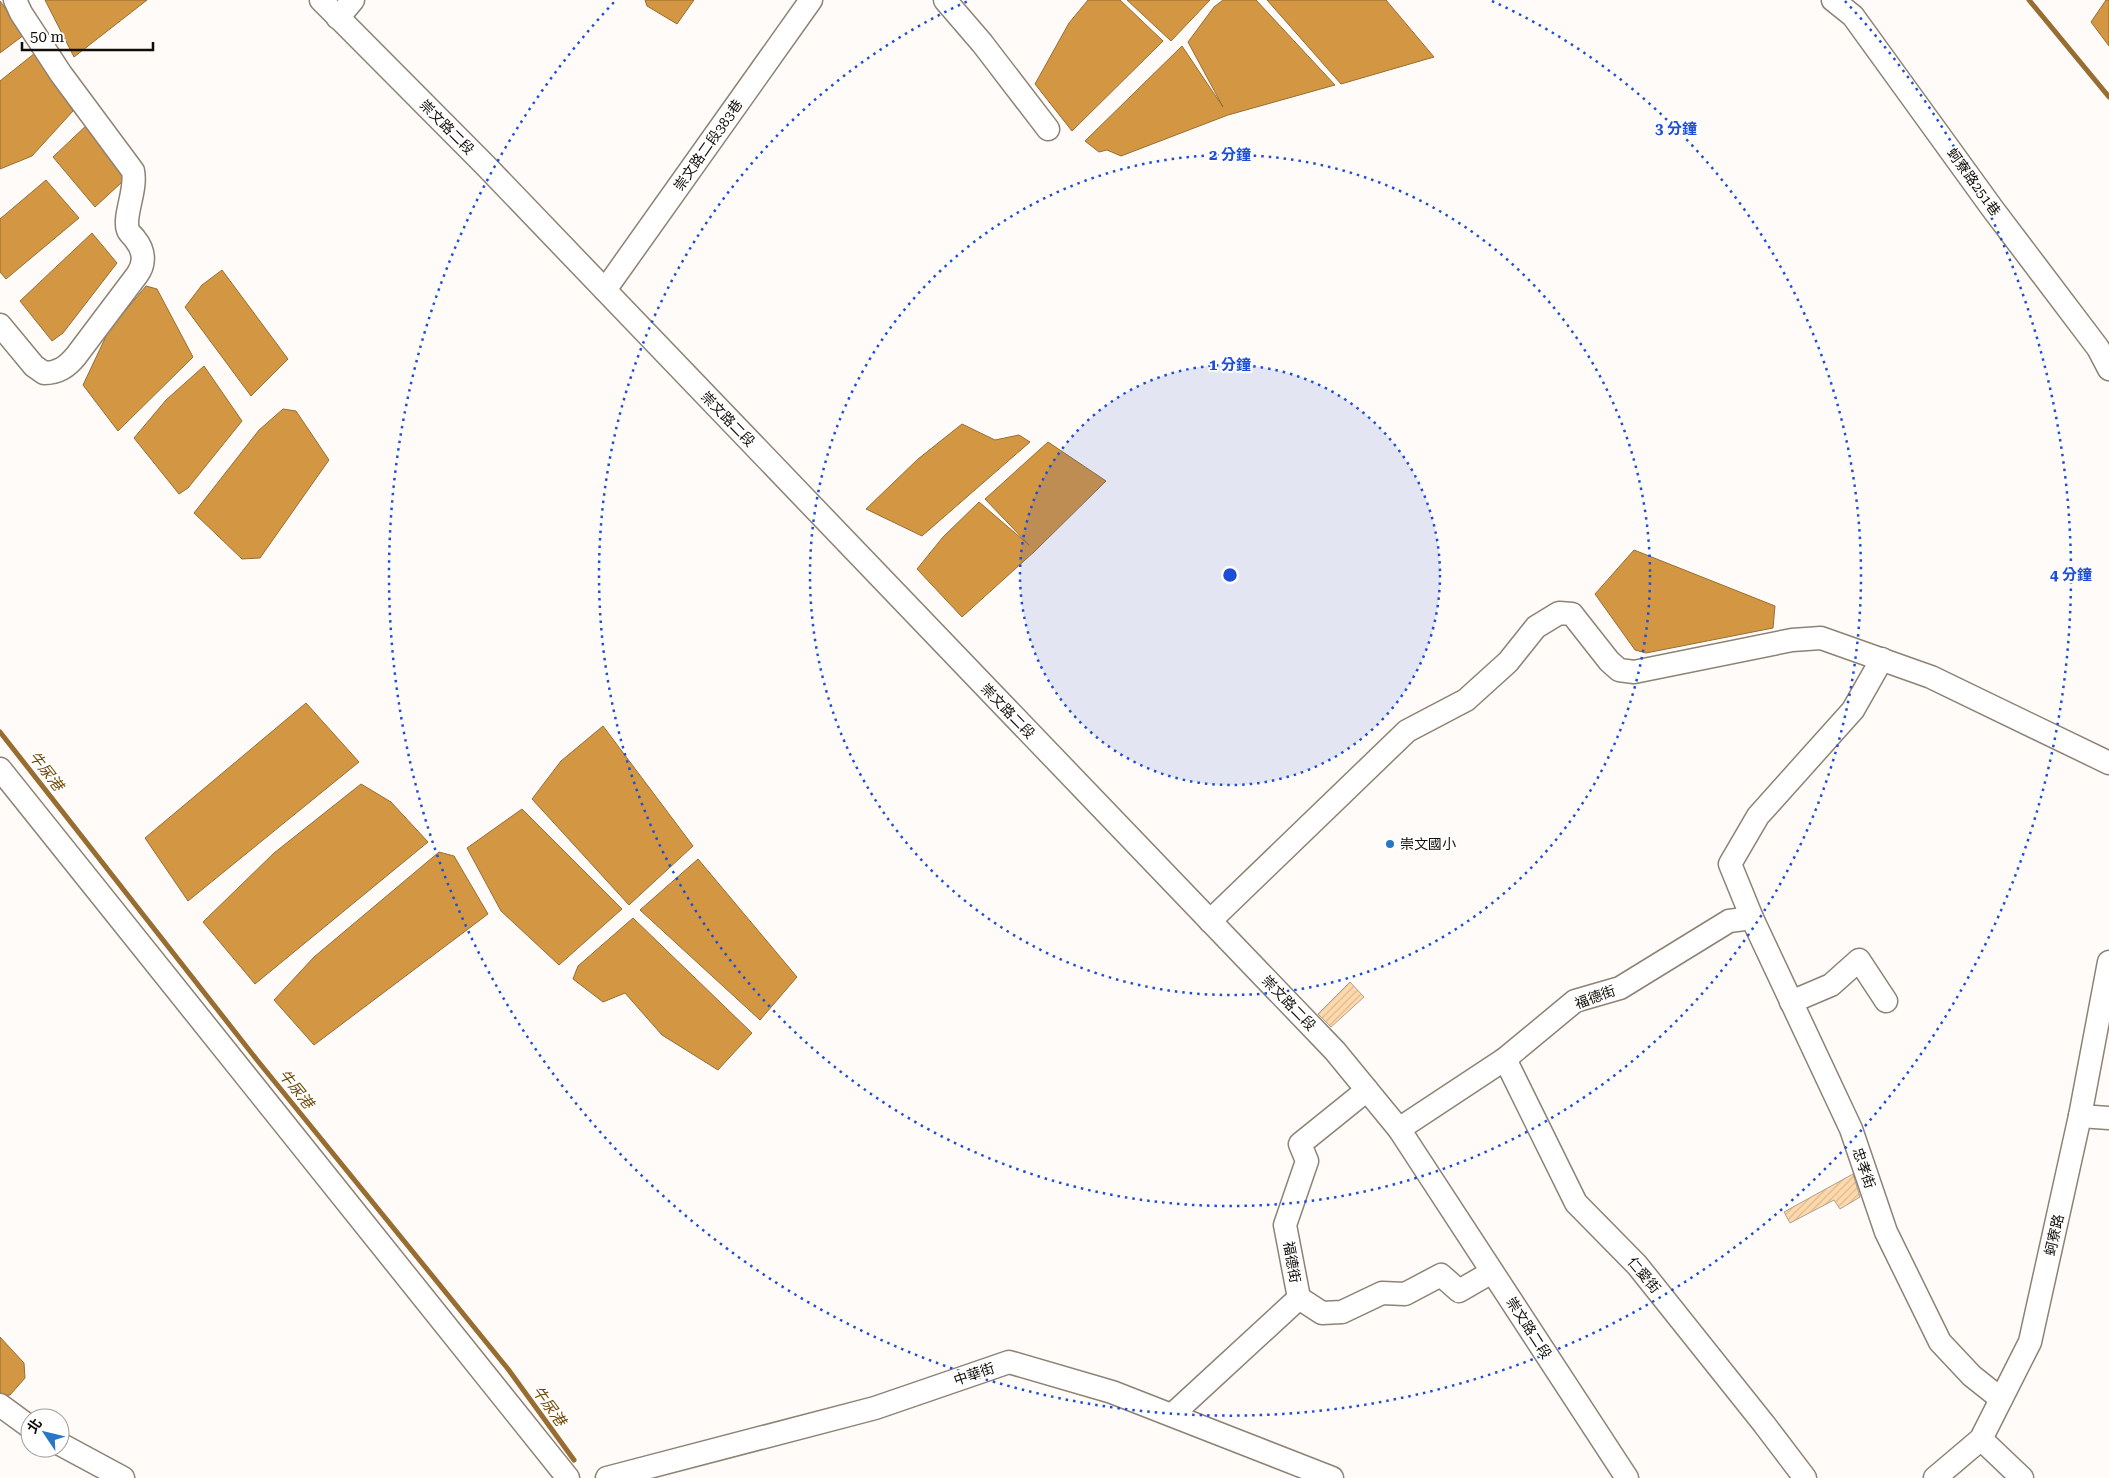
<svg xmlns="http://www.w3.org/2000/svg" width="2109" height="1478" font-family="'Roboto Serif','Noto Sans TC',serif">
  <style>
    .water { fill: #d39743; stroke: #986d31 }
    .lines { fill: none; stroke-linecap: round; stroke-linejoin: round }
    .stream { stroke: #986d31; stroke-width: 5 }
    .building { fill: url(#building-hatch); stroke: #ada193 }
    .minor-casing { stroke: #8d8274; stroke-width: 25 }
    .minor { stroke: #fff; stroke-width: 22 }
    .ring { fill: none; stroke: #1d4ed8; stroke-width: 2.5; stroke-dasharray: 2.5 5 }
    .poi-dot { fill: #2a76c6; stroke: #fff; stroke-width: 2 }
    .labels { text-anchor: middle; stroke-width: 4; stroke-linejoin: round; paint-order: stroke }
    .street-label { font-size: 14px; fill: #100c07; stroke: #fff }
    .poi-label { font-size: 14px; fill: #100c07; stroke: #fff; text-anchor: start }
    .water-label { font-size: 15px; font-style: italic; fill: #704904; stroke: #fff }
    .centre { fill: #1d4ed8; stroke: #fff; stroke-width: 2.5 }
    .ring-label { font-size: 15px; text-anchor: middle; font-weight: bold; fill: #1d4ed8; stroke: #fff; stroke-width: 4; stroke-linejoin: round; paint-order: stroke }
  </style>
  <defs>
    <pattern id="building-hatch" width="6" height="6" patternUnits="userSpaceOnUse" patternTransform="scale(1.25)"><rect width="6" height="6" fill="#ffd9ab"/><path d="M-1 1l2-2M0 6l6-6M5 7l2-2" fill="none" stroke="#dab992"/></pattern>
  </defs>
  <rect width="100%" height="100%" fill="#fefbf8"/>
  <g class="water">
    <path d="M45 0H147L74 57Z"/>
    <path d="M645 0H694L677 24 647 6Z"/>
    <path d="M1088 0H1120L1163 41 1072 131 1035 84 1069 23Z"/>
    <path d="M1127 0H1210L1171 41Z"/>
    <path d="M1223 0H1256L1335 85 1228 115 1121 156 1107 150 1099 152 1085 141 1182 46 1223 107 1188 42 1214 7Z"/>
    <path d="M1267 0H1386L1434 57 1341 84Z"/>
    <path d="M2106 0H2109V46L2091 22Z"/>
    <path d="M0 1 24 35 0 53Z"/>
    <path d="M35 53 73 111 32 156 0 169V81Z"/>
    <path d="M90 122 134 171 95 207 53 157Z"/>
    <path d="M46 180 79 218 6 279 0 272V219Z"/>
    <path d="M92 233 117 263 63 333 52 341 20 301Z"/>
    <path d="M222 270 288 359 251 396 185 307 202 285Z"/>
    <path d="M146 286 157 289 193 357 118 431 83 385 109 330Z"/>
    <path d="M204 366 242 421 188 488 179 494 134 438 166 400Z"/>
    <path d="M283 409 296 411 329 460 260 558 242 559 194 513 259 430Z"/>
    <path d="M962 424 995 440 1019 435 1030 442 922 536 866 509 918 459Z"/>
    <path d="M1048 442 1106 481 1035 551 962 617 917 569 943 537 979 502 1029 545 985 499Z"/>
    <path d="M1634 550 1775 606 1773 628 1646 653 1635 650 1595 594Z"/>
    <path d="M306 703 359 762 188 901 145 838Z"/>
    <path d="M603 726 693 846 629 905 532 799 561 761Z"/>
    <path d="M361 784 391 802 428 842 255 984 203 922 274 853Z"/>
    <path d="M522 809 622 909 559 965 501 911 467 848Z"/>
    <path d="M439 852 454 856 488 914 314 1045 274 1000 314 957Z"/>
    <path d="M698 859 797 977 760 1020 640 910Z"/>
    <path d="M633 918 752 1033 718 1070 662 1035 625 993 603 1002 573 979 578 966Z"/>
    <path d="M0 1337 24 1363 25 1378 10 1395 0 1396Z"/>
  </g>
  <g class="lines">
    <g class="stream">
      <path d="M2029 0 2109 97"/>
      <path d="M0 732 257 1060 508 1369 574 1460"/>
    </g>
  </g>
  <g class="building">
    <path d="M1350 982 1364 997 1331 1027 1318 1014Z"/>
    <path d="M1853 1174 1860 1197 1840 1209 1834 1200 1790 1223 1784 1212Z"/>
  </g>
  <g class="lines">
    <g class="minor-casing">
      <g id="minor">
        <path d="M321 0 485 165 1335 1051 1399 1129 1627 1478"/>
        <path d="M945 0 982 43 1048 129"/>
        <path d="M1833 0 1853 16 1992 208 2098 348 2109 369"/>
        <path d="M338 18 353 0"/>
        <path d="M605 290 811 0"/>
        <path d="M0 325 34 366 44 373C58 373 67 367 76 356L137 275C146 263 144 250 135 239 133 236 129 233 128 230 123 216 137 190 133 171L61 74 21 13 15 0"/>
        <path d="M1882 659 1853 710 1758 816 1730 864 1752 918 1851 1129 1886 1232 1940 1342 1972 1376 2001 1399"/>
        <path d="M0 769 568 1478"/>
        <path d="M1210 921 1407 731 1466 700 1508 662 1536 627 1559 613 1572 614 1609 661 1619 670 1634 672 1792 640 1821 638 1931 677 2109 763"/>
        <path d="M1791 1002 1831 985 1859 960 1886 1001"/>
        <path d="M1505 1059 1576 1203 1637 1265 1764 1424 1805 1478"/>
        <path d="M2080 1116 2109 1118"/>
        <path d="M1399 1129 1505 1059 1575 1001 1620 988 1729 921 1752 918"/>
        <path d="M1299 1298 1322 1313 1342 1312 1382 1293 1405 1294 1441 1275 1459 1291 1492 1272"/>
        <path d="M0 1405 30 1427"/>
        <path d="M1172 1415 1299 1298 1285 1225 1307 1161 1300 1144 1367 1090"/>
        <path d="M1981 1439 2022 1478"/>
        <path d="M60 1444 123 1478"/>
        <path d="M607 1478 875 1408 1009 1362 1112 1392 1332 1478"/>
        <path d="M1935 1478 1981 1439 2030 1342 2080 1116 2109 962"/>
      </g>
    </g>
    <use href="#minor" class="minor"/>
  </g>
  <circle cx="1230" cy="575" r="210" fill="#1d4ed8" fill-opacity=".12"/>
  <g class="ring">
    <circle cx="1230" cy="575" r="210"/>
    <circle cx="1230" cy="575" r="420"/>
    <path d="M1492 1A631 631 0 1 1 968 1"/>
    <path d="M1845 1A841 841 0 1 1 615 1"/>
  </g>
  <circle class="poi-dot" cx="1390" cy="844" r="5"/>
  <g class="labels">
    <g class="street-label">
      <text transform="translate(447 127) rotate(45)" y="5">崇文路二段</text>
      <text transform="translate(708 145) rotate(-55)" y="5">崇文路二段383巷</text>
      <text transform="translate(1974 182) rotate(54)" y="5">蚵寮路251巷</text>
      <text transform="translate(728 419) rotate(46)" y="5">崇文路二段</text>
      <text transform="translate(1008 711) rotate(46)" y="5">崇文路二段</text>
      <text transform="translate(1595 997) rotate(-20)" y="5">福德街</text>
      <text transform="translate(1289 1003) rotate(46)" y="5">崇文路二段</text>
      <text transform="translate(1864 1168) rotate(71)" y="5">忠孝街</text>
      <text transform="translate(2054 1235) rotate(-77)" y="5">蚵寮路</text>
      <text transform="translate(1292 1262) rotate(80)" y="5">福德街</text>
      <text transform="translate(1644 1275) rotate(50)" y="5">仁愛街</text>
      <text transform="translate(1529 1328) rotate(57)" y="5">崇文路二段</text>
      <text transform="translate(974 1374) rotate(-19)" y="5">中華街</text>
    </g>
    <g class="poi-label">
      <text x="1400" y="849">崇文國小</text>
    </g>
    <g class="water-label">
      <text transform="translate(46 771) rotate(52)" y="5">牛尿港</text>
      <text transform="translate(296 1089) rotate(51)" y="5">牛尿港</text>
      <text transform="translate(549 1406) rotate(54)" y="5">牛尿港</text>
    </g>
  </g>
  <circle cx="1230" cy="575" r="8" class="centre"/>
  <g class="ring-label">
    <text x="1676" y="134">3 分鐘</text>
    <text x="1230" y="160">2 分鐘</text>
    <text x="1230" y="370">1 分鐘</text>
    <text x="2071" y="580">4 分鐘</text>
  </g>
  <g transform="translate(45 1433) rotate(305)"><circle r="24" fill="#ffffff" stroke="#9f9e9c"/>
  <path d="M0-4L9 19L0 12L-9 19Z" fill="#2a76c6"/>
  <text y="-8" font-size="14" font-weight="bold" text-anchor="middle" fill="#100c07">北</text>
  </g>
  <path d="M22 42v8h131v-8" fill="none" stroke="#100c07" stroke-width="2.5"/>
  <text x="30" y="42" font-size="15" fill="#100c07" stroke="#ffffff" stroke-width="4" paint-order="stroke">50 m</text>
</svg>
